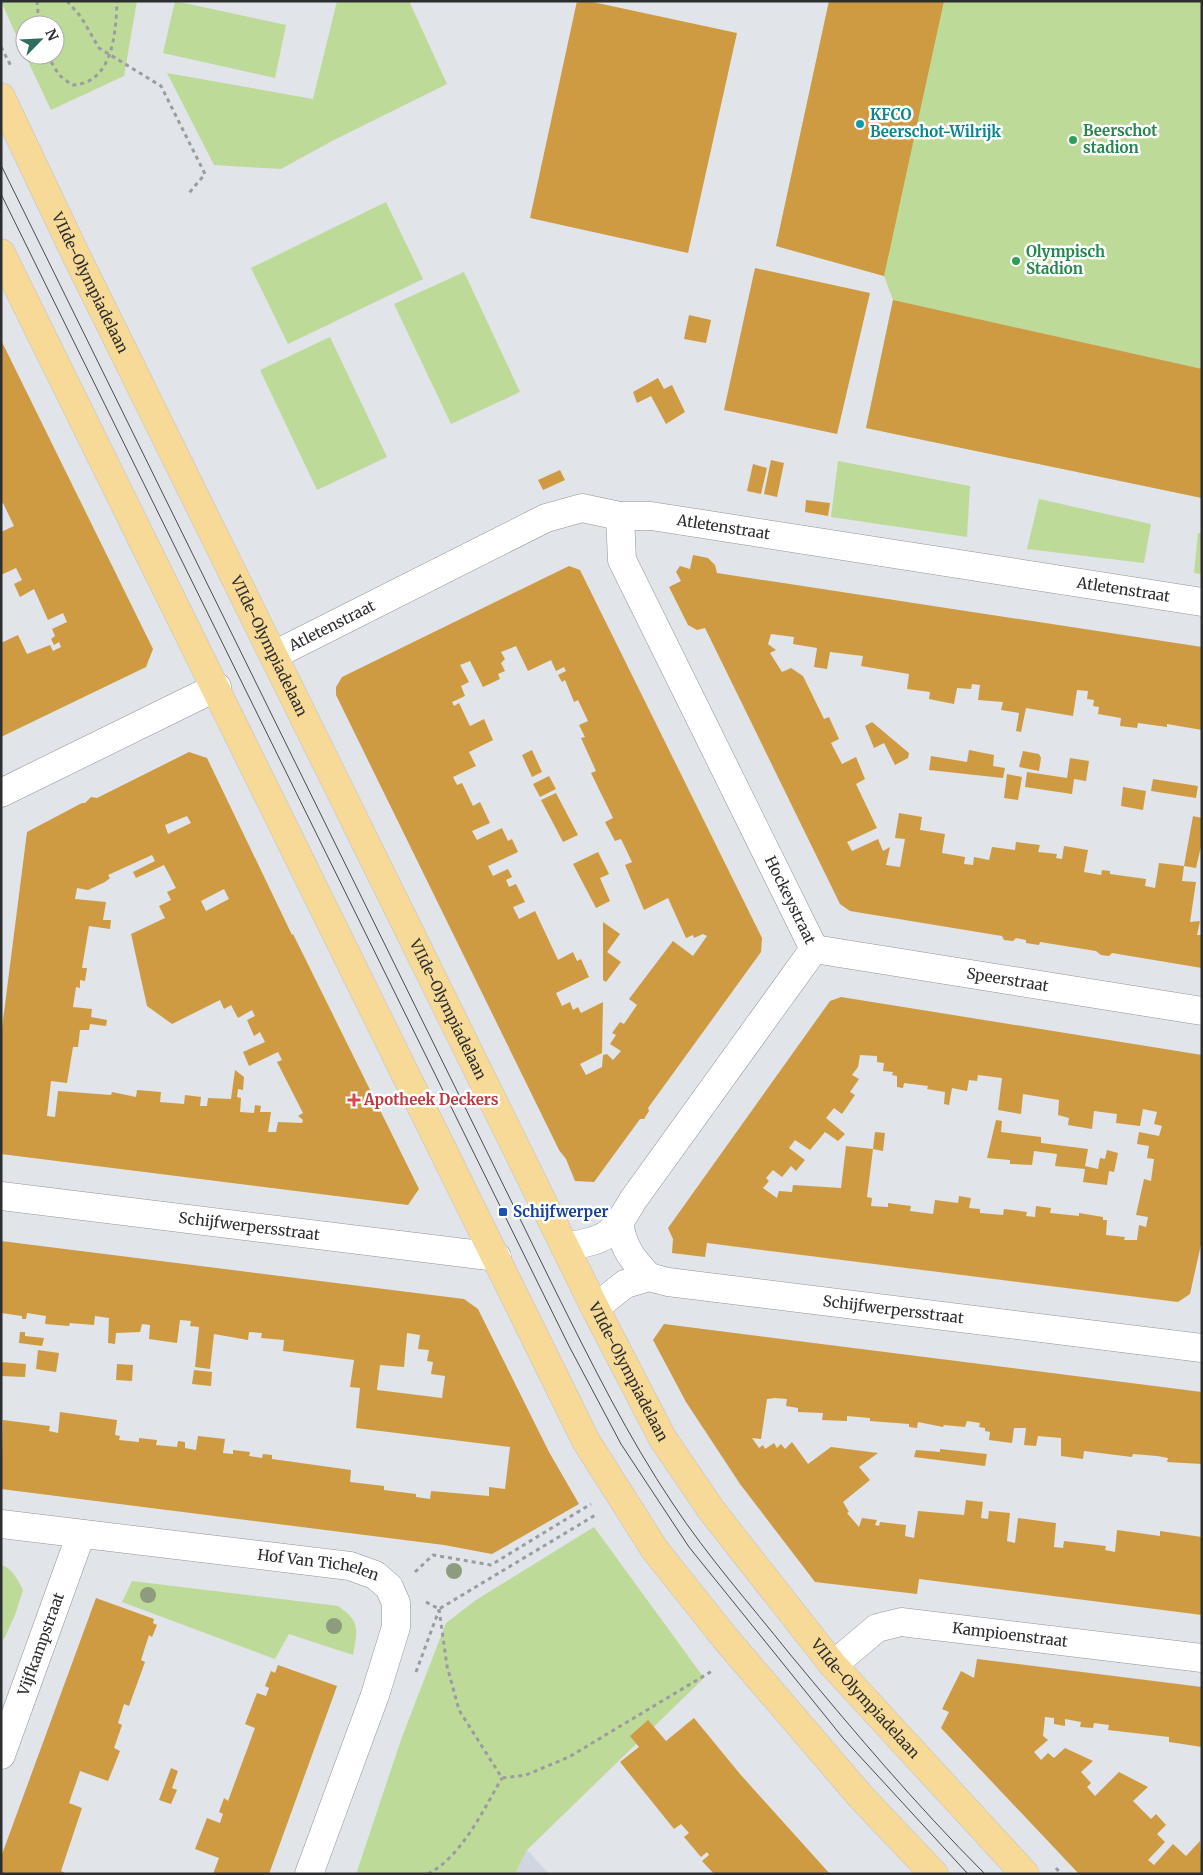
<svg xmlns="http://www.w3.org/2000/svg" width="1203" height="1875" font-family="Merriweather,serif">
  <style>
    .built { fill: #cfd6e1 }
    .green { fill: #beda99 }
    .building { fill: #ce9b43; fill-rule: evenodd }
    .lines { fill: none; stroke-linecap: round; stroke-linejoin: round }
    .minor-casing { stroke: #919498; stroke-width: 29 }
    .major-casing { stroke: #c0c0c1; stroke-width: 29 }
    .path { stroke: #9a9ca0; stroke-width: 3; stroke-dasharray: 4 4; stroke-linecap: butt }
    .minor { stroke: #fff; stroke-width: 28 }
    .major { stroke: #f7da97; stroke-width: 28 }
    .tram { stroke: #4b4d4f; stroke-width: 1 }
    .tree { fill: #8d9c7d }
    .culture-dot { fill: #0f9aa8; stroke: #fff; stroke-width: 2 }
    .leisure-dot { fill: #2e9e5b; stroke: #fff; stroke-width: 2 }
    .health-dot { fill: #e0444e; stroke: #fff; stroke-width: 2 }
    .transit-dot { fill: #1a4fb4; stroke: #fff; stroke-width: 2 }
    .labels { text-anchor: middle; stroke-width: 5; stroke-linejoin: round; paint-order: stroke }
    .culture-label { font-size: 15px; font-weight: bold; fill: #0d838f; stroke: #fff; text-anchor: start }
    .leisure-label { font-size: 15px; font-weight: bold; fill: #27864d; stroke: #fff; text-anchor: start }
    .street-label { font-size: 15px; fill: #2d2e30; stroke: #fff }
    .health-label { font-size: 15px; font-weight: bold; fill: #be3a42; stroke: #fff; text-anchor: start }
    .transit-label { font-size: 15px; font-weight: bold; fill: #164399; stroke: #fff; text-anchor: start }
  </style>
  <rect width="100%" height="100%" fill="#e1e4e9"/>
  <path class="built" d="M527 1850 549 1874H515Z"/>
  <g class="green">
    <path d="M1 1H137L124 76 51 110 25 55H55V25H25V55Z"/>
    <path d="M175 1 286 25 275 78 163 53Z"/>
    <path d="M337 1H409L447 84 332 141 281 169 214 165 167 73 313 99Z"/>
    <path d="M829 1H1202V498L866 428 893 300 884 276 776 246Z"/>
    <path d="M386 202 423 279 288 344 251 268Z"/>
    <path d="M464 272 520 392 451 424 394 304Z"/>
    <path d="M330 337 387 457 317 490 260 370Z"/>
    <path d="M838 461 970 486 967 537 831 517Z"/>
    <path d="M1039 499 1151 524 1144 563 1027 549Z"/>
    <path d="M1198 533H1202V574L1194 573Z"/>
    <path d="M594 1527 704 1678 527 1850 515 1874H356L402 1737 446 1623 476 1600Z"/>
    <path d="M1 1565C12 1568 18 1580 23 1590L15 1615 4 1639 1 1638Z"/>
    <path d="M132 1581 338 1606C360 1621 358 1629 353 1655L289 1634 275 1659 122 1602Z"/>
  </g>
  <g class="building">
    <path d="M577 1H588L737 33 688 253 530 218Z"/>
    <path d="M829 1H944L884 276 776 246Z"/>
    <path d="M755 268 870 293 837 434 724 410Z"/>
    <path d="M893 300 1202 369V498L866 428Z"/>
    <path d="M689 315 711 320 706 343 684 339Z"/>
    <path d="M1 340 153 649 146 667 1 737V643L18 635 27 654 50 645 53 651 61 647 59 642 54 645 51 639 55 636 52 629 67 622 63 613 48 620 34 589 20 597 14 584 22 580 16 568 1 575V532L14 526 3 503 1 504Z"/>
    <path d="M658 378 664 389 672 385 685 412 666 424 651 396 637 403 633 392Z"/>
    <path d="M771 460 784 463 777 497 764 494Z"/>
    <path d="M753 464 767 468 761 494 747 491Z"/>
    <path d="M560 470 565 480 543 490 538 480Z"/>
    <path d="M806 500 830 503 828 516 805 512Z"/>
    <path d="M693 555 708 558 715 565 717 573 1202 647V730L1167 724V727L1138 723 1137 728 1120 726 1121 718 1098 714 1099 707 1093 706 1094 700 1087 699 1088 691 1077 690 1073 716 1026 708 1021 732 1016 731 1019 713 1001 710 1003 702 978 700 980 685 972 684 971 689 957 688 954 704 929 699 930 692 907 689 909 674 861 666 863 656 830 652 827 669 814 667 817 648 793 644 794 637 771 634 768 644 776 650 770 653 782 672 791 668 803 676 824 719 829 717 839 739 831 743 842 764 856 757 865 779 856 784 877 828 847 842 852 851 878 839 883 851 890 847 886 865 900 867 905 839 895 838 899 813 922 817 920 830 945 834 942 853 965 857 964 864 973 865 974 857 989 860 992 847 1015 850 1016 842 1040 845 1038 852 1057 854 1056 858 1062 859 1064 846 1088 850 1084 872 1101 875 1102 870 1110 871V874L1146 879 1145 886 1155 888 1159 863 1184 866 1182 881 1196 882 1190 922 1200 921 1197 935H1202V968L1112 953 1109 956 1101 955 1096 951 1040 942 1039 945 1026 943V940L1016 938 1013 941 1004 940 1002 936 850 911 840 904 705 628 697 630 688 625 669 587 681 581 676 572 680 566 690 569Z"/>
    <path d="M569 566 580 570 762 938 761 952 648 1108 649 1111 644 1119H640L594 1182 575 1181 566 1159 559 1150 336 695V687L342 677ZM516 646 528 671 551 660 556 671 564 667 566 671 558 675 562 682 565 680 574 702 578 700 588 721 579 725 585 737 581 738 596 771 591 773 613 818 605 822 615 841 621 839 632 862 625 865 644 910 668 898 686 938 693 935 694 938 703 934 707 936 693 956 673 941 629 999 637 1005 624 1024 620 1022 612 1033 616 1035 610 1044 621 1051 613 1060 607 1054 603 1055 602 1067 586 1075 580 1064 602 1053 603 1002 581 1013 578 1007 573 1010 570 1002 562 1006 556 993 589 977 581 959 577 961 573 952 558 960 535 911 519 919 513 907 525 902 516 884 509 887 506 880 512 877 508 869 493 876 488 866 518 852 512 839 508 841 502 828 477 840 472 831 490 823 480 802 473 806 462 783 457 785 453 777 476 766 469 752 493 740 484 719 470 726 459 703 454 706 452 702 465 696 461 686 469 682 460 665 470 661 483 687 500 679 498 674 505 671 501 663 505 659 501 652Z"/>
    <path d="M872 722 909 753 908 758 895 765 884 743 874 748 865 726Z"/>
    <path d="M532 750 542 772 532 777 522 755Z"/>
    <path d="M969 750 994 755 993 766 1005 768 1003 778 929 770 931 756 967 762Z"/>
    <path d="M1023 751 1039 754 1041 758 1039 771 1019 767Z"/>
    <path d="M189 752 207 758 292 935 293 934 419 1189 408 1205 1 1154V1036L27 832 82 803H85L91 797 97 798ZM187 816 191 823 168 834 165 825ZM152 855 155 861 133 872 136 878 164 865 176 888 167 892 171 900 159 906 165 918 131 934 147 1006 172 1024 220 1000 224 1009 231 1005 238 1018 252 1010 255 1016 247 1020 254 1036 260 1032 265 1042 243 1052 249 1066 278 1052 282 1060 277 1062 303 1113 298 1116 303 1120 302 1123 278 1122 276 1132H268L271 1112H260L261 1106 255 1105 254 1113 240 1112 241 1098 237 1097 238 1089 243 1090 244 1077 235 1070 231 1099 208 1098 207 1106H200L201 1097 185 1095 184 1104 160 1102 161 1092 137 1090 136 1097 112 1092 111 1095 58 1091 55 1117 47 1116 51 1081 67 1083 73 1047H78L80 1030H89L90 1024 106 1026 107 1020 91 1017 92 1009 73 1007 76 987 80 988V980L85 981 87 968H82L89 926 110 929 111 920H103L106 902 75 899 77 888 88 890 105 882 110 878 108 875ZM224 889 229 899 206 911 201 901Z"/>
    <path d="M1070 758 1089 761 1086 781 1074 779 1072 794 1025 787 1027 772 1067 778Z"/>
    <path d="M1007 774 1022 777 1018 800 1004 798Z"/>
    <path d="M549 776 556 789 540 797 533 784Z"/>
    <path d="M1153 779 1198 786 1196 798 1151 791Z"/>
    <path d="M1123 787 1146 791 1143 810 1121 806Z"/>
    <path d="M556 793 578 835 563 842 541 800Z"/>
    <path d="M1193 816 1202 818V842L1196 868 1184 866Z"/>
    <path d="M598 852 609 874 600 878 610 901 596 908 573 864Z"/>
    <path d="M603 922 620 934 607 952 621 962 606 982 603 980Z"/>
    <path d="M841 997 1202 1055V1240L1190 1294 1178 1302 707 1243 705 1257 672 1253 673 1239 668 1228 830 1001ZM860 1055 877 1056V1062L884 1063 883 1071 893 1072 892 1075 897 1076V1087L903 1088 904 1083 928 1086 927 1089 945 1092 944 1104 949 1105 952 1088 967 1091 969 1080 977 1081 978 1075 1002 1078 998 1110 1021 1114 1023 1094 1059 1100 1058 1115 1069 1118 1068 1125 1092 1129 1094 1111 1117 1114 1116 1123 1140 1126 1143 1109 1157 1112 1154 1124 1162 1126 1159 1136 1139 1132 1137 1144 1149 1146 1147 1158 1154 1159 1151 1181 1144 1179 1136 1215 1148 1217 1146 1227 1139 1225 1137 1240H1124L1125 1237 1106 1235 1107 1220H1103V1217L1079 1213V1216L1050 1213 1051 1208 1036 1206 1035 1217 1026 1216 1027 1212 1004 1209 1003 1215 980 1213V1209L969 1208 971 1198 959 1196 958 1203 935 1200 933 1214 910 1211 911 1206 888 1203V1207L871 1206 872 1198 867 1197 873 1149 883 1151 885 1133 875 1132 873 1149 846 1146 841 1188 793 1185 792 1192 779 1191 777 1198 774 1196 763 1188 769 1181 766 1178 773 1170 782 1177 791 1166 796 1171 805 1160 789 1148 795 1140 810 1150 825 1132 838 1141 845 1134 826 1118 834 1108 842 1114 855 1095 850 1092 859 1079 852 1075 858 1067Z"/>
    <path d="M996 1120 1002 1121 1001 1132 1041 1137V1143L1088 1149 1085 1166 1098 1169 1100 1158 1105 1159 1107 1150 1118 1153 1114 1172 1109 1171 1107 1185 1083 1182 1085 1169 1055 1166 1057 1154 1034 1151 1032 1165 1010 1164V1160L987 1158Z"/>
    <path d="M1 1241 464 1299 478 1309 549 1452 579 1504 492 1554 444 1545 1 1489 3 1420 50 1426 49 1431 58 1433 60 1412 117 1420 115 1435 120 1436 119 1440 139 1442V1438L157 1440 156 1445 177 1447 178 1441 185 1442V1448L196 1450 198 1436 225 1439 223 1453 233 1454V1450L250 1452 249 1456 262 1458 263 1454 272 1455V1459L351 1470 350 1482 384 1486V1490L416 1494V1497L430 1499 431 1491 489 1496V1487L505 1489 510 1447 356 1428 360 1388 350 1387 354 1360 283 1351 284 1340 261 1338 262 1333 249 1332 248 1340 214 1334 210 1369 195 1367 199 1327 190 1326 191 1321 180 1320 177 1343 149 1339 150 1325 142 1324 140 1332 116 1333 115 1344 108 1343 109 1318 95 1316 94 1325 70 1323 69 1326 45 1324 46 1316 27 1313 26 1319H22V1316L1 1313ZM407 1333 420 1335 418 1349 429 1350 427 1361 433 1362 431 1374 445 1376 442 1398 377 1390 380 1365 404 1367Z"/>
    <path d="M664 1324 1202 1392V1464L1167 1462 1168 1458 1157 1456 1133 1454 1132 1457 1084 1451 1083 1459 1061 1456V1438L1038 1436 1036 1446 1024 1445 1026 1428H1014L1012 1443 989 1440 990 1432 985 1431V1428L979 1427 980 1423 967 1421 965 1427 944 1425 943 1427 918 1422 917 1428 909 1427V1424L870 1421V1418L847 1416V1421L822 1420 823 1413 798 1412V1408L786 1406 787 1399 775 1398 767 1399 761 1439 752 1438 759 1448 763 1445 765 1449 774 1443 777 1448 781 1444 785 1449 792 1442 808 1464 831 1447 878 1453 859 1467 870 1480 843 1502 849 1512 847 1513 859 1527 862 1518 877 1520 875 1525 879 1526 880 1522 906 1525 905 1536 914 1538 918 1511 964 1515 966 1500 983 1502 981 1518 988 1519 989 1511 1010 1513 1007 1541 1015 1543 1018 1518 1056 1523 1054 1547 1063 1548 1064 1541 1106 1546 1105 1550 1115 1552 1117 1530 1160 1536V1531L1202 1537V1615L919 1579 917 1594 815 1582 740 1484 686 1402 653 1340Z"/>
    <path d="M20 1332H25V1336L44 1338 42 1346 19 1343Z"/>
    <path d="M38 1350 59 1353 56 1372 36 1369Z"/>
    <path d="M1 1362 26 1364 25 1377 1 1376Z"/>
    <path d="M117 1364 133 1365 132 1381 116 1380Z"/>
    <path d="M194 1370 212 1372 211 1386 192 1384Z"/>
    <path d="M940 1449 987 1454 985 1466 914 1457 916 1450 940 1452Z"/>
    <path d="M96 1598 154 1619 153 1623 157 1625 152 1637 149 1635 141 1660 145 1662 129 1706 124 1704 118 1723 122 1725 114 1748 120 1751 108 1781 80 1771 69 1803 82 1808 61 1871 67 1874H1V1857Z"/>
    <path d="M977 1659 1202 1687V1747L1169 1742V1737L1108 1730 1109 1725 1094 1723 1093 1728 1080 1727 1081 1722 1065 1719V1726L1054 1724V1718L1045 1717 1043 1736 1048 1740 1034 1752 1041 1760 1048 1753 1054 1758 1065 1748 1093 1761 1081 1772 1091 1783 1087 1787 1095 1796 1119 1772 1148 1787 1133 1801 1151 1819 1156 1814 1166 1825 1157 1834 1165 1842 1148 1860 1154 1865 1173 1844 1186 1856 1200 1841 1202 1871 1199 1874H1079L941 1728 949 1712 942 1709 961 1671 974 1678Z"/>
    <path d="M278 1665 337 1686 269 1874H213L219 1858 195 1849 207 1818 220 1823 223 1814 219 1812 224 1798 228 1801 255 1728 245 1724 257 1693 266 1696 269 1688 265 1686 271 1671 275 1673Z"/>
    <path d="M694 1718 740 1774 830 1874H714L702 1861 709 1855 707 1852 701 1857 684 1837 689 1833 681 1824 674 1829 620 1762 639 1747 630 1736 648 1720 666 1741Z"/>
    <path d="M171 1768 178 1771 172 1788 177 1790 171 1804 159 1800Z"/>
  </g>
  <g class="lines">
    <g class="minor-casing">
      <g id="minor">
        <path id="s1" d="M274 655 546 518 582 508 620 516H651L1202 602"/>
        <path d="M1 793 217 687"/>
        <path id="s2" d="M814 949 1202 1011"/>
        <path id="s3" d="M1 1196 497 1257"/>
        <path d="M619 1224C624 1249 632 1259 649 1277"/>
        <path d="M565 1247C607 1239 611 1238 633 1200L814 949 622 560 620 516"/>
        <path id="s4" d="M595 1308 625 1284 649 1277 668 1282 1202 1348"/>
        <path id="s5" d="M1 1524 350 1566 375 1575 389 1587 396 1603V1627L375 1695 309 1874"/>
        <path id="s6" d="M833 1665 877 1628 901 1622 1202 1658"/>
        <path id="s7" d="M1 1755 81 1534"/>
      </g>
    </g>
    <g class="major-casing">
      <g id="major">
        <path id="s8" d="M1 97 72 247 595 1308 663 1439 712 1511 833 1665 1025 1874"/>
        <path d="M1 253 586 1441 655 1550 725 1638 861 1797 934 1874"/>
      </g>
    </g>
    <g class="path">
      <path d="M37 1 39 25"/>
      <path d="M67 1 81 17 99 48 161 86 205 174 189 193"/>
      <path d="M1 47 12 68"/>
      <path d="M47 55 59 75 72 85C113 84 116 32 117 1"/>
      <path d="M415 1572 433 1555 491 1565 591 1504"/>
      <path d="M426 1602 439 1609 597 1514"/>
      <path d="M439 1609 447 1666 459 1710 502 1778 526 1775 569 1757 712 1671"/>
      <path d="M416 1672 439 1610"/>
      <path d="M1056 1868 1061 1874"/>
      <path d="M428 1874C463 1855 483 1810 502 1778"/>
    </g>
    <use href="#minor" class="minor"/>
    <use href="#major" class="major"/>
    <g class="tram">
      <path d="M1 165 556 1292C592 1364 628 1437 673 1504 708 1557 750 1604 789 1653 852 1729 915 1804 985 1874"/>
      <path d="M1 194 569 1346 621 1444 689 1547 843 1738 968 1874"/>
    </g>
  </g>
  <g class="tree">
    <circle cx="454" cy="1571" r="8"/>
    <circle cx="148" cy="1595" r="8"/>
    <circle cx="334" cy="1626" r="8"/>
  </g>
  <circle class="culture-dot" cx="860" cy="124" r="5"/>
  <g class="leisure-dot">
    <circle cx="1073" cy="140" r="5"/>
    <circle cx="1016" cy="261" r="5"/>
  </g>
  <path class="health-dot" d="M351.5 1092.5h5v5h5v5h-5v5h-5v-5h-5v-5h5z"/>
  <rect class="transit-dot" x="498" y="1207" width="10" height="10" rx="2.5"/>
  <g class="labels">
    <g class="culture-label">
      <text x="870" y="120">KFCO<tspan x="870" dy="17">Beerschot-Wilrijk</tspan></text>
    </g>
    <g class="leisure-label">
      <text x="1083" y="136">Beerschot<tspan x="1083" dy="17">stadion</tspan></text>
      <text x="1026" y="257">Olympisch<tspan x="1026" dy="17">Stadion</tspan></text>
    </g>
    <g class="street-label">
      <text dy="5" stroke="none"><textPath href="#s8" startOffset="206">VIIde-Olympiadelaan</textPath></text>
      <text dy="5" stroke="none"><textPath href="#s1" startOffset="485">Atletenstraat</textPath></text>
      <text dy="5" stroke="none"><textPath href="#s1" startOffset="890">Atletenstraat</textPath></text>
      <text dy="5" stroke="none"><textPath href="#s1" startOffset="65">Atletenstraat</textPath></text>
      <text dy="5" stroke="none"><textPath href="#s8" startOffset="611">VIIde-Olympiadelaan</textPath></text>
      <text transform="translate(790 900) rotate(64)" y="5">Hockeystraat</text>
      <text dy="5" stroke="none"><textPath href="#s2" startOffset="196">Speerstraat</textPath></text>
      <text dy="5" stroke="none"><textPath href="#s8" startOffset="1016">VIIde-Olympiadelaan</textPath></text>
      <text dy="5" stroke="none"><textPath href="#s3" startOffset="250">Schijfwerpersstraat</textPath></text>
      <text dy="5" stroke="none"><textPath href="#s4" startOffset="310">Schijfwerpersstraat</textPath></text>
      <text dy="5" stroke="none"><textPath href="#s8" startOffset="1421">VIIde-Olympiadelaan</textPath></text>
      <text dy="5" stroke="none"><textPath href="#s5" startOffset="320">Hof Van Tichelen</textPath></text>
      <text dy="5" stroke="none"><textPath href="#s6" startOffset="192">Kampioenstraat</textPath></text>
      <text dy="5" stroke="none"><textPath href="#s7" startOffset="118">Vijfkampstraat</textPath></text>
      <text dy="5" stroke="none"><textPath href="#s8" startOffset="1826">VIIde-Olympiadelaan</textPath></text>
    </g>
    <g class="health-label">
      <text x="364" y="1105">Apotheek Deckers</text>
    </g>
    <g class="transit-label">
      <text x="513" y="1217">Schijfwerper</text>
    </g>
  </g>
  <rect width="1203" height="1875" fill="none" stroke="#2d2e30" stroke-width="5"/>
  <g transform="translate(40 40) rotate(66)"><circle r="24" fill="#ffffff" stroke="#ababac"/>
  <path d="M0-4L9 19L0 12L-9 19Z" fill="#2e6d5b"/>
  <text y="-8" font-size="14" font-weight="bold" text-anchor="middle" fill="#2d2e30">N</text>
  </g>
</svg>
